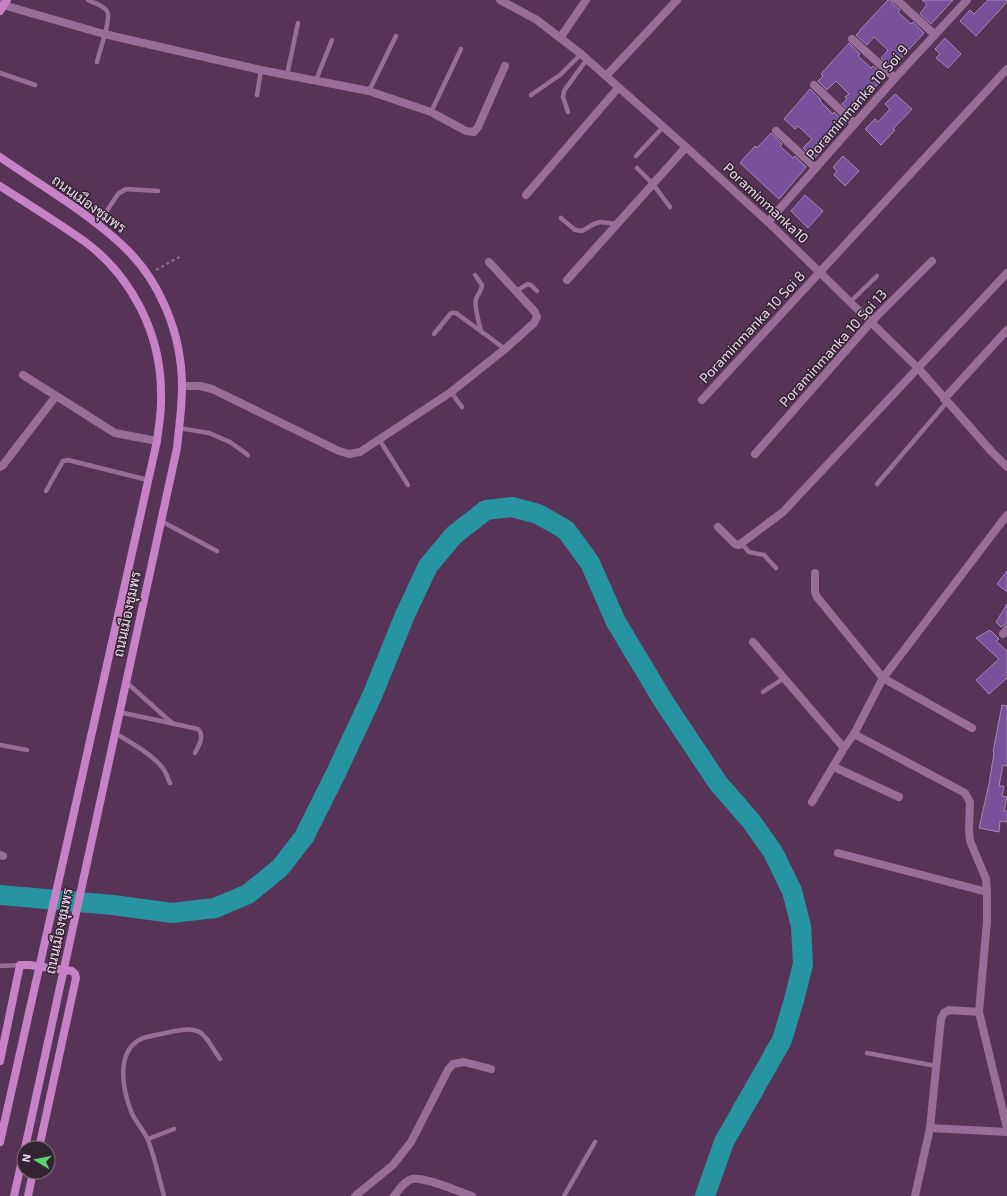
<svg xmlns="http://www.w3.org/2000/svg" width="1007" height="1196" font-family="'Exo 2',Sarabun,sans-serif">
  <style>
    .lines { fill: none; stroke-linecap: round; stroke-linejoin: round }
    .river { stroke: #2794a2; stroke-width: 20 }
    .building { fill: #78519a; stroke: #a189b8 }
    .path { stroke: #8e708e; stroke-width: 2; stroke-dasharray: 3 3; stroke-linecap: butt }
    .lane { stroke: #986d97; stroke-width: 4.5 }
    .street { stroke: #986d97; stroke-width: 8 }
    .secondary { stroke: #c682c5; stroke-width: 8 }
    .secondary-bridge { stroke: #c682c5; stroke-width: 8 }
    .labels { text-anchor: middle; stroke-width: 3; stroke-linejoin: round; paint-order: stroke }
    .street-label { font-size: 14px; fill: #eed8ed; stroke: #332333 }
  </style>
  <rect width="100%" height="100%" fill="#573457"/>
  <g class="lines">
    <path class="river" d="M0 895 113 905 172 913 215 908 248 894 280 868 304 837 336 773 372 696 405 615 428 566 454 535 486 510 512 507 538 514 566 530 590 563 616 622 664 702 718 783 751 821 773 852 792 891 801 926 803 964 794 1000 782 1040 724 1142 705 1196"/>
  </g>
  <g class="building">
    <path d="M888 0H892L893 4 900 10 898 12 911 24 913 22 924 33 892 68 881 58 888 50 874 37 867 45 856 35 860 31V30Z"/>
    <path d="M922 0H953L931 24 920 14 927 4Z"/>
    <path d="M988 0H1007V2L976 36 960 21 970 10 974 14Z"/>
    <path d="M945 38 961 54 948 68 936 58 940 54 935 49Z"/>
    <path d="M849 43 860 54 858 56 871 68 873 66 885 76 852 113 842 104 847 99 845 97 849 94 836 81 827 90 818 81 823 76 821 74Z"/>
    <path d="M810 89 821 100 820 101 833 114 834 112 846 123 814 159 803 148 812 139 798 126 795 129 784 119Z"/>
    <path d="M895 94 912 109 893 129 895 130 881 145 865 129 875 119 878 122 890 109 885 104Z"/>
    <path d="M771 133 782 144 780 146 793 158 795 156 806 167 779 199 740 163 755 146 757 148Z"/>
    <path d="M843 156 859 171 845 186 834 175 837 171 833 167Z"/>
    <path d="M805 195 823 211 808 228 791 211Z"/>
    <path d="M1007 571V592L997 584Z"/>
    <path d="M1007 604V623L1001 627 996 622Z"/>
    <path d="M990 630 999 639 996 641 1007 651V678L989 694 976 680 999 659 976 638Z"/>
    <path d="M1002 705 1007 706V766L1003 765 999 786H1004L1002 796 1007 797 1004 811H1007V822L1000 821 999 832 979 828 989 784 994 753 993 752Z"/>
  </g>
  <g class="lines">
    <path class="path" d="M156 270 181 256"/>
    <g class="lane">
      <path d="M88 0C94 3 103 5 107 11 112 18 99 52 97 62"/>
      <path d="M0 73 35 85"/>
      <path d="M287 75 298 23"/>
      <path d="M316 80 332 40"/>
      <path d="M369 91 396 36"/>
      <path d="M257 95 261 70"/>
      <path d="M531 95 560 75 581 54"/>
      <path d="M431 112 461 49"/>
      <path d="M568 112 563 97 564 91 587 59"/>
      <path d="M636 156 663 127"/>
      <path d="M637 168 653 184 670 207"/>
      <path d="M561 218 575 230 582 231 594 224 600 222 617 224"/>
      <path d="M98 224 118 194 126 189 158 191"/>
      <path d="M475 275 482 285C482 290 478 294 476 299 474 306 479 323 481 331"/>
      <path d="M516 291 528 284 532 286 537 291"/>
      <path d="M850 302 877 276"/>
      <path d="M434 334 451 313H456L505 349"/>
      <path d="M451 392 462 407"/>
      <path d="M179 428 209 433 230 442 248 455"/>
      <path d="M379 439 408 485"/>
      <path d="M877 484 947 402"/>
      <path d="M46 491 63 461 68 460 148 480"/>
      <path d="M161 521 217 551"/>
      <path d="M742 544 749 552 764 555 776 568"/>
      <path d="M126 682 172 723"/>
      <path d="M763 692 784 678"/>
      <path d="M119 712 198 729C205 736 199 745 195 753"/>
      <path d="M115 733C130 742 150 753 161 766 166 771 167 777 170 783"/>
      <path d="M0 745 27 750"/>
      <path d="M0 966 20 965"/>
      <path d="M867 1053 936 1066"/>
      <path d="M148 1139 174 1129"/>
      <path d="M164 1196C159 1178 155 1158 148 1140 144 1130 135 1122 131 1111 123 1090 115 1052 141 1039 148 1036 162 1034 170 1032 203 1024 203 1034 220 1059"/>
      <path d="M564 1196 595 1142"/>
    </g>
    <g class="street">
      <path d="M500 0 537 20 581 54 686 147 768 222 918 368 991 451 1007 467"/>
      <path d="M897 0 935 35"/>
      <path d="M0 4 104 34 261 70 369 91 431 112 466 131 474 132 478 127 505 66"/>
      <path d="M560 38 586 0"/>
      <path d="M852 39 895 78"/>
      <path d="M606 76 677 0"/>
      <path d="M814 85 855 124"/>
      <path d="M776 131 816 168"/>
      <path d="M526 195 618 88"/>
      <path d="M768 222 895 78 967 0"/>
      <path d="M567 280 686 147"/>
      <path d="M23 375 115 433 157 441"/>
      <path d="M182 386H200L212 389 339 451 349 454 360 452 451 392 505 349 534 323 537 317 535 312 489 262"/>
      <path d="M944 399 1007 330"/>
      <path d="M702 400 1007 69"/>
      <path d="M755 454 871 322 932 261"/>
      <path d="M0 467 3 465 56 396"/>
      <path d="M718 527 735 544 739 545 783 512 1007 273"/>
      <path d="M815 573V592L817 597 883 678 972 728"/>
      <path d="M1003 634 1007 629"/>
      <path d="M753 642 844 748"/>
      <path d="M854 734 965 793 970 802 969 830 970 841 986 879 987 892V921L979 1012 1007 1128"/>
      <path d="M834 767 899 797"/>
      <path d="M812 802 844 748 854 734 883 678 1007 515"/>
      <path d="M838 853 987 892"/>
      <path d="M0 855 3 856"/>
      <path d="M930 1128 1007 1132"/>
      <path d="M355 1196 393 1165 411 1142 448 1070 453 1064 464 1062 491 1069"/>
      <path d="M394 1196C399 1190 404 1181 412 1179 424 1176 459 1192 472 1196"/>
      <path d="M915 1196 930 1128 941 1019 944 1013 949 1010 979 1012"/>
    </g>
    <g class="secondary">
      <path d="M0 11 7 0"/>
      <path d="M0 157C40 185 84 210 121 244 160 279 182 334 182 387 182 408 179 427 177 448L98 812"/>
      <path d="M0 186C28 204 57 222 84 241 132 276 161 334 161 393 162 409 159 425 157 441L75 808"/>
      <path d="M0 1061 20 965H29L72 971 75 974 76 978 39 1148"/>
      <path d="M14 1196 24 1151"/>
      <path d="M28 1196 33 1172"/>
    </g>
    <g class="secondary-bridge">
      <path d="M0 1142 75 808"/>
      <path d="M25 1148 98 812"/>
    </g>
  </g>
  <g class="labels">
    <g class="street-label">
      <text transform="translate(857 102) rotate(-49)" y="5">Poraminmanka 10 Soi 9</text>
      <text transform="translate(766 203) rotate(43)" y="5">Poraminmanka10</text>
      <text transform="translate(89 204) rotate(36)" y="5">ถนนเมืองชุมพร</text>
      <text transform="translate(752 327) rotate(-47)" y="5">Poraminmanka 10 Soi 8</text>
      <text transform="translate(833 348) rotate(-48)" y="5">Poraminmanka 10 Soi 13</text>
      <text transform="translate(127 614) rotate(-78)" y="5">ถนนเมืองชุมพร</text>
      <text transform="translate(59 931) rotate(-78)" y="5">ถนนเมืองชุมพร</text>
    </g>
  </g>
  <g transform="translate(36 1160) rotate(280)"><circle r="19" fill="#332333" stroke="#7e6b7d"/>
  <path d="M0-3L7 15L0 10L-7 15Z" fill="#58d570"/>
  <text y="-6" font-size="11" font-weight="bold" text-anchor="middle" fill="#eed8ed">N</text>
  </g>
</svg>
